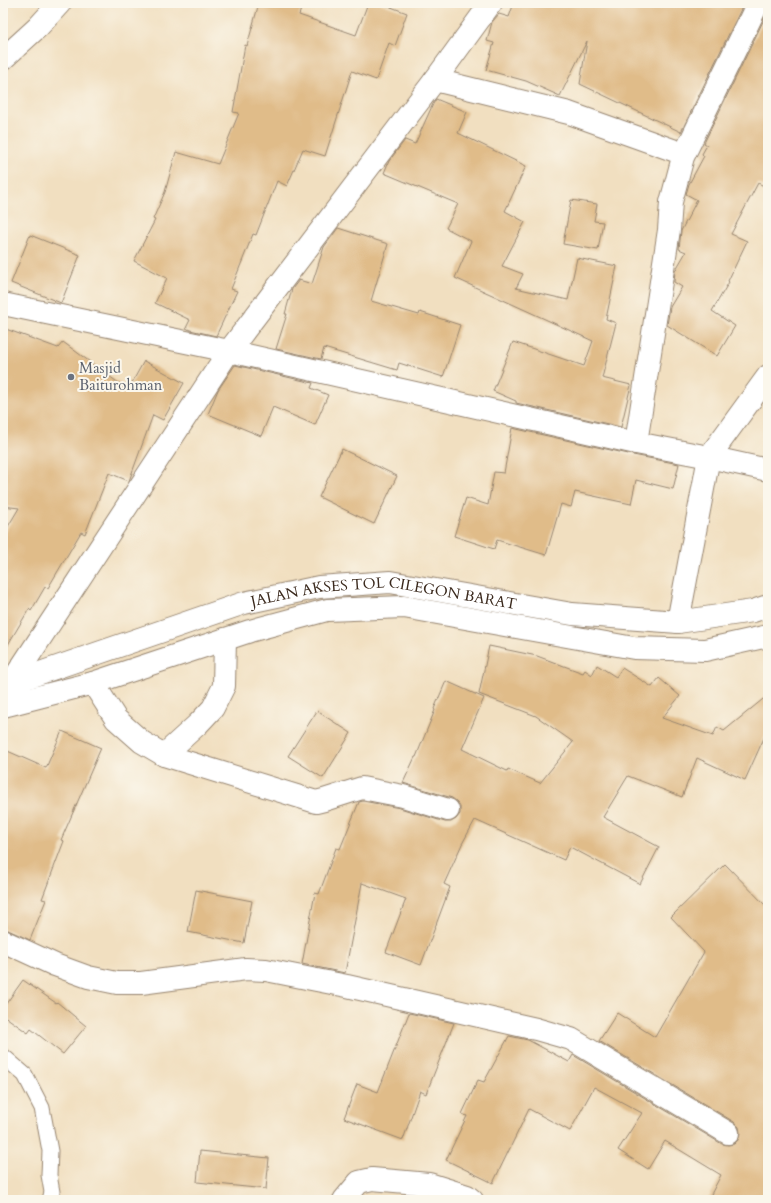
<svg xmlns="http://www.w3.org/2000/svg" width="771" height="1203" font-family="Cardo,serif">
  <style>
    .building { fill: #e0bc89 }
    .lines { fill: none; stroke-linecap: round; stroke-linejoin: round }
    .lane-casing { stroke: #96846f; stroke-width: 17 }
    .street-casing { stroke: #96846f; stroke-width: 24 }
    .highway-casing { stroke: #96846f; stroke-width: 24 }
    .lane { stroke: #fff; stroke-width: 15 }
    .street { stroke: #fff; stroke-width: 22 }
    .highway { stroke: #fff; stroke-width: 22 }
    .worship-dot { fill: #6b7280; stroke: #fbf7ec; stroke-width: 1.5 }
    .labels { text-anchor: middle; stroke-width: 4; stroke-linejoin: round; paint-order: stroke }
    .worship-label { font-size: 15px; fill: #5b616d; stroke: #fbf7ec; text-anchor: start }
    .street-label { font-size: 15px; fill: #3b2a1e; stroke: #fbf7ec }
  </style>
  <rect width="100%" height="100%" fill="#fbf7ec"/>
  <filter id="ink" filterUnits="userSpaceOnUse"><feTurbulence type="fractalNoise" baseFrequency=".025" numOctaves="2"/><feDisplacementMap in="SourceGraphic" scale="8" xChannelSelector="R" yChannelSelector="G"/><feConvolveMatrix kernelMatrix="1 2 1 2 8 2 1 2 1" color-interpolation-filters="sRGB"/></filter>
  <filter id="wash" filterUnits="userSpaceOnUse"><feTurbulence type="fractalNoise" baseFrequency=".012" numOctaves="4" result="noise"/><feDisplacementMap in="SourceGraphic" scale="16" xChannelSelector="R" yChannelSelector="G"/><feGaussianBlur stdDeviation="0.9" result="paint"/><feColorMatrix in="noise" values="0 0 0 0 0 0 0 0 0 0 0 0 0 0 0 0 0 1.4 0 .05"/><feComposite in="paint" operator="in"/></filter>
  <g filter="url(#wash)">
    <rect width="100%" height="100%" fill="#f1dfc0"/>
    <g id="blocks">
      <g class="building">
        <path d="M259 3H303L299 15 356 35 368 3H380L407 13 395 46 389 43 376 80 352 71 325 156 303 149 287 186 277 181 256 235 253 234 231 289 237 291 216 336 190 330 186 328 190 320 155 303 167 278 134 261 155 220 153 219 165 192 176 152 218 164 239 113 233 112 245 45 247 46Z"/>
        <path d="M514 3H744L681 132 580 84 587 41 560 96 526 81 486 70 494 43 487 41 492 22 499 14 509 17Z"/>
        <path d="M768 11V188L758 183 731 234 747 241 728 281 729 282 712 311 735 326 717 356 667 325 670 307 682 287 674 282 675 271 686 252 679 249 681 231 697 200 686 194 689 184 704 156 702 154 707 145 704 143Z"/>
        <path d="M436 99 467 112 458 133 526 166 505 211 525 222 502 266 523 274 516 288 568 300 577 258 617 266 606 319 616 323 602 378 631 385 621 427 516 403V401L493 391 513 342 584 366 593 341 455 278 471 241 446 228 458 204 384 173 389 161 405 140 415 144 433 104Z"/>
        <path d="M571 200 597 204 594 221 603 222 598 250 563 244Z"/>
        <path d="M338 228 388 244 371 301 419 315 420 312 460 325 443 377 399 363 397 370 324 348 321 359 276 349 287 314H285L292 289 299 280 312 284 324 247Z"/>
        <path d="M30 235 80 255 61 303 11 283Z"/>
        <path d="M3 328 58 348 63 342 128 390 144 361 184 383 163 420 153 415 129 481 109 473 85 534 81 532 48 588 45 587 31 611 29 609 3 653V535L19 508 3 506Z"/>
        <path d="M235 365 313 383 311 388 328 395 315 425 273 407 261 436 208 414 218 390Z"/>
        <path d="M512 428 633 455 679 464 673 489 636 480 631 504 575 492 571 507 561 504 546 555 497 540 494 549 454 536 466 498 488 505 494 472 504 473Z"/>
        <path d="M342 449 397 476 374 524 319 497Z"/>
        <path d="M489 646 537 656 583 673 585 670 592 675 597 665 616 677 622 668 652 687 659 678 680 696 662 718 713 736 717 727 724 731 768 695V729L745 780 697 758 682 797 628 776 603 817 659 847 640 884 570 847 564 860 475 820 462 844 444 884 450 887 421 965 386 952 406 899 362 883 345 973 302 964 315 893 319 894 336 848 340 849 359 802 363 801 400 808 445 822H451L456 819 460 814V807L457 802 452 798 403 783 415 757H416L435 710 434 709 446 681 484 698 462 749 507 771 508 769 540 783 573 742 536 716 479 694Z"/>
        <path d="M317 711 351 733 323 778 288 756Z"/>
        <path d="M62 731 101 748 61 840 64 841 42 899 46 900 30 940 8 930 3 929V749L46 768Z"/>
        <path d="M725 864 768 908V1200H708L721 1175 665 1141 648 1169 618 1150 642 1113 594 1087 570 1131 529 1109 493 1183 446 1160 467 1116 462 1114 478 1080 484 1082 509 1036 528 1040 569 1062 573 1055 722 1144 728 1145 734 1144 738 1140 740 1133 739 1127 734 1122 599 1041 617 1013 655 1037 704 952 671 917Z"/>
        <path d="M196 890 252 901 244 943 188 932Z"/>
        <path d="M23 980 56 1003 57 1002 86 1026 63 1054 31 1029 28 1033 3 1015V1008Z"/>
        <path d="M409 1013 454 1023 426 1094 420 1091 403 1140 344 1118 357 1084 378 1092Z"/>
        <path d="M200 1151 269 1158 266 1189 197 1182Z"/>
      </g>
    </g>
  </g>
  <g filter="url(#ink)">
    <use href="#blocks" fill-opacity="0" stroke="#96846f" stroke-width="1"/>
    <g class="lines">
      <g class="lane-casing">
        <path id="lane" d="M3 1056 25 1075 42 1108 50 1151 49 1175 52 1192 50 1200"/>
      </g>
      <g class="street-casing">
        <g id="street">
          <path d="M435 80 569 113 684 154"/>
          <path d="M3 304 229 351 636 443 709 457 768 470"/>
          <path d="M636 443 669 230 671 202 683 157 758 3"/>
          <path d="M678 622 709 457 768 376"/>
          <path id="s1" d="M6 683H11L244 603 319 587 390 582 572 614 678 622 753 611 768 606"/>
          <path d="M93 683 116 719 142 742 164 755 316 802 324 800 362 788 403 796 448 810"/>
          <path d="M3 695 229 351 435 80 491 3"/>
          <path d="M3 706 93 683 250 631 327 610 404 607 634 648 705 650 768 636"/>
          <path d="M164 755 198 724 213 708 224 686 225 639"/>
          <path d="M3 941 55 965 88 977 117 983H141L246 969 266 970 347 986 536 1029 571 1039 728 1133"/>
          <path d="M344 1200 359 1182 372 1179 429 1184 467 1196 472 1200"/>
        </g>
      </g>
      <g class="highway-casing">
        <path id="highway" d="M3 59 38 27 60 3"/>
      </g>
      <use href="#lane" class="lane"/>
      <use href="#street" class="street"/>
      <use href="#highway" class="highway"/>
    </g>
  </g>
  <circle class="worship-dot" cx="71" cy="377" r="4"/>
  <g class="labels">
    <g class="worship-label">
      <text x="79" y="373">Masjid<tspan x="79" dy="17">Baiturohman</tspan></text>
    </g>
    <g class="street-label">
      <text dy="5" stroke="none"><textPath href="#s1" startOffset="393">JALAN AKSES TOL CILEGON BARAT</textPath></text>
    </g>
  </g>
  <rect width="771" height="1203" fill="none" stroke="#fbf7ec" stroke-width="16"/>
</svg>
